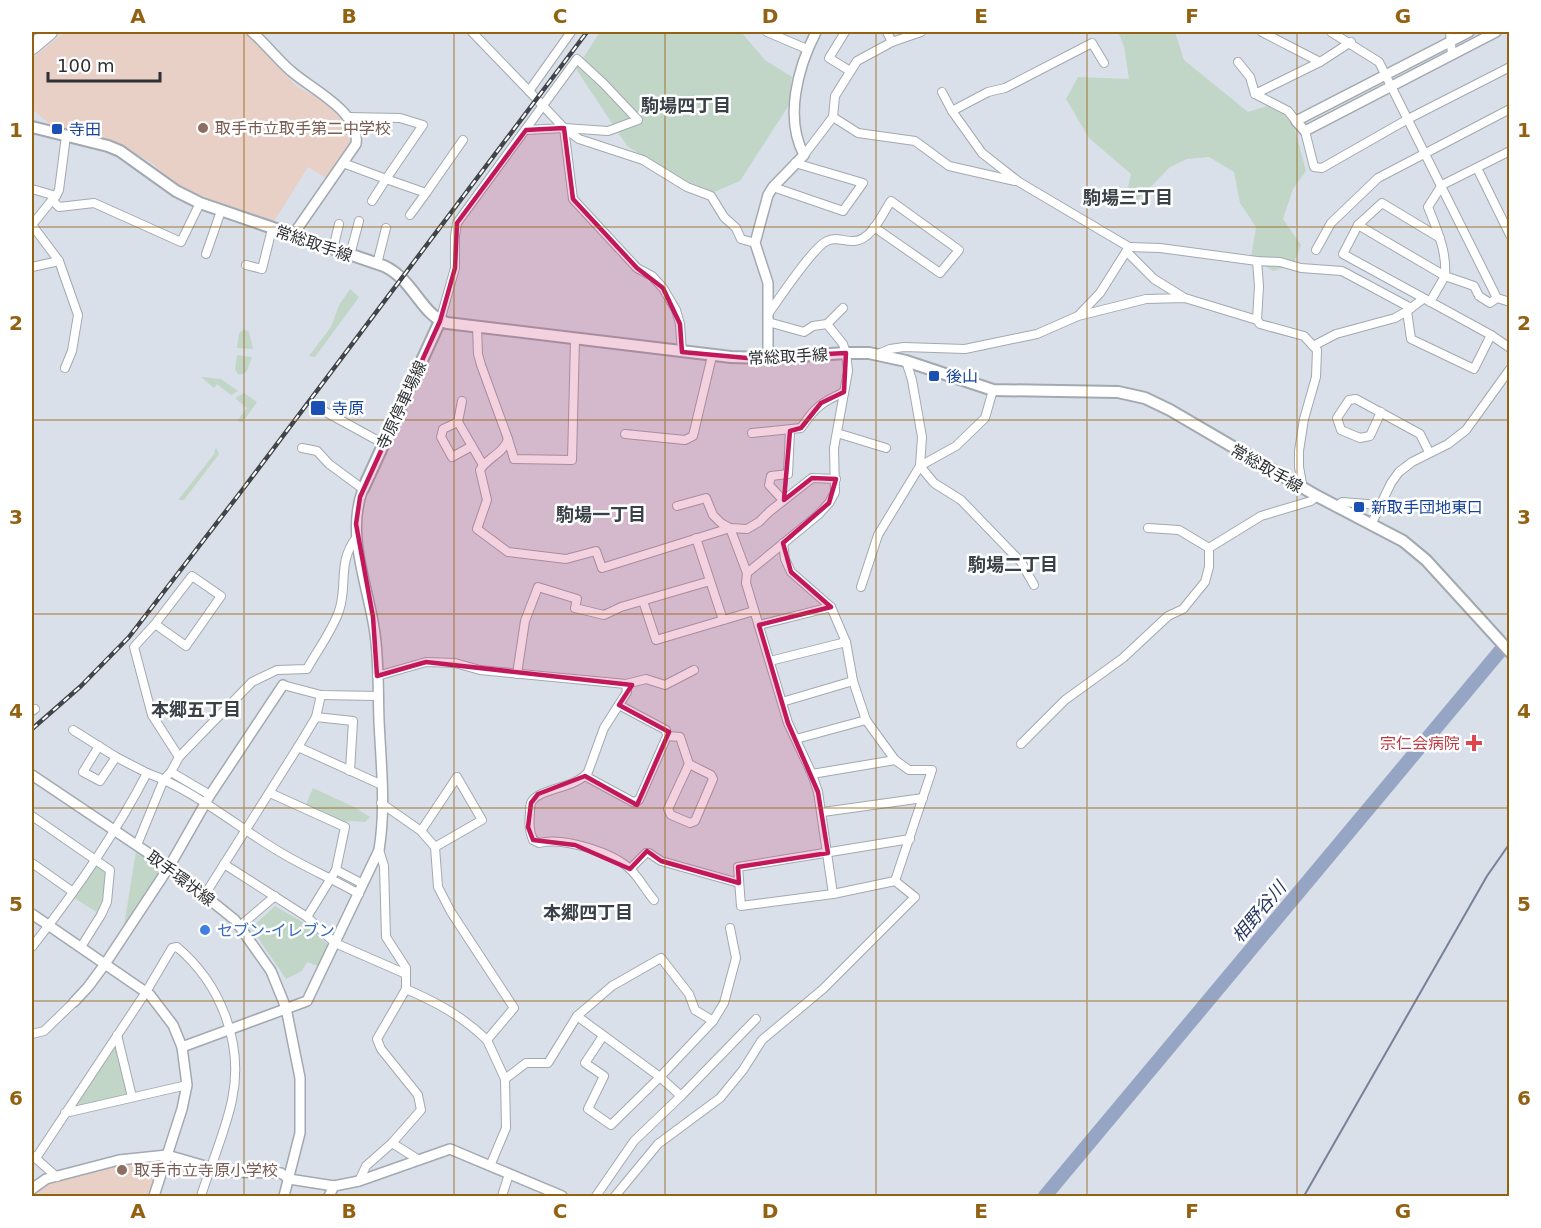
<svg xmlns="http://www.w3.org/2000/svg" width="1541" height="1228" font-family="'DejaVu Sans','Noto Sans JP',sans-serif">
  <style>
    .education { fill: #e8d0c7 }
    .green { fill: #c2d6c8 }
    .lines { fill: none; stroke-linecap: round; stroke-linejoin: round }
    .stream { stroke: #778298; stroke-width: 2 }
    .river { stroke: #96a5c3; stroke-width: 14 }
    .minor-casing { stroke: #a2a9b1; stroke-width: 10 }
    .tertiary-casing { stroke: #a2a9b1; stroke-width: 12 }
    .secondary-casing { stroke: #a2a9b1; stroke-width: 14 }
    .trunk-casing { stroke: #a2a9b1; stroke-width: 16 }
    .minor { stroke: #fff; stroke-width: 8 }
    .tertiary { stroke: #fff; stroke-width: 9 }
    .secondary { stroke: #fff; stroke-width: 10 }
    .trunk { stroke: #fff; stroke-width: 14 }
    .rail-casing { stroke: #414448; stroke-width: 4.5 }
    .rail { stroke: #fff; stroke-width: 2; stroke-dasharray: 7; stroke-linecap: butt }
    .marked { fill: #c2185b; fill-opacity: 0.2; stroke: #c2185b; stroke-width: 4.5; stroke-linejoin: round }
    .grid { fill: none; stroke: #936112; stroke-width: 1.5; stroke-opacity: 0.55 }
    .education-dot { fill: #8d6e63; stroke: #fff; stroke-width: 2 }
    .transit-dot { fill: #1a4fb4; stroke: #fff; stroke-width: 2 }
    .health-dot { fill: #e0444e; stroke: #fff; stroke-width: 2 }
    .shop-dot { fill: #3f7fe0; stroke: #fff; stroke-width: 2 }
    .labels { text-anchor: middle; stroke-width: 5; stroke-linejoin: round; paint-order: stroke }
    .education-label { font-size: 16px; fill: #785e54; stroke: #fff; text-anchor: start }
    .transit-label { font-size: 16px; fill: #164399; stroke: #fff; text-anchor: start }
    .street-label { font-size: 16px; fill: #2e3134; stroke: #fff }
    .health-label { font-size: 16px; fill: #be3a42; stroke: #fff; text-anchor: end }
    .shop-label { font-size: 16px; fill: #366cbe; stroke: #fff; text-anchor: start }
    .neighbourhood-label { font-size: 18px; font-weight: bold; fill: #3a4047; stroke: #fff }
    .water-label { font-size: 18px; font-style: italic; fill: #253761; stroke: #fff }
    .neatline { fill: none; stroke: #936112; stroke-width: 2 }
    .grid-label { font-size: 20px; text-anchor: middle; font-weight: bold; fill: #936112 }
  </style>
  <rect width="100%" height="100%" fill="#d9e0e9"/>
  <g class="education">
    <path d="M65 32H243L253 38 296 86 324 101 350 128V147L328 179 308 167 273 223 177 187 152 163 120 145 99 137 53 127 32 109V58Z"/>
    <path d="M167 1155 154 1196H32V1189L46 1179 119 1160Z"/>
  </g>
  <g class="green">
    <path d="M600 32H741L765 60 792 77 789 105 740 181 714 192 674 176 627 146 576 69Z"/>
    <path d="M1118 32H1175L1184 60 1248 112 1267 106 1291 115 1306 171 1293 189 1283 219 1301 245 1293 265 1273 271 1251 257 1256 227 1240 203 1234 172 1209 157 1187 159 1170 167 1137 201 1127 192 1131 174 1089 138 1066 99 1078 77 1129 79 1124 46Z"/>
    <path d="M350 289 359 297 315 357 309 356 331 327 339 305Z"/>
    <path d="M244 329 249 332 253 349 237 348 239 333Z"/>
    <path d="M237 355 252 357 247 371 243 374H238L235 369Z"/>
    <path d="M201 377 221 379 238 391 231 395 217 384 214 388Z"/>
    <path d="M244 393 257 402 243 422 237 421 247 408 235 398Z"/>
    <path d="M216 448 219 454 184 500H178L215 453 214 451Z"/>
    <path d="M313 788 354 807 370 817 365 822 349 821 341 825 304 809Z"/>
    <path d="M137 845 169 867 122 938Z"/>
    <path d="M96 861 110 870 101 915 71 896Z"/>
    <path d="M275 906 306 924 329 946 321 967 307 962 302 971 286 979 251 928Z"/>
    <path d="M117 1035 132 1097 65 1113Z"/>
  </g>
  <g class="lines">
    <path class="stream" d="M1304 1196 1487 876 1510 843"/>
    <path class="river" d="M1045 1196 1501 650"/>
    <g class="minor-casing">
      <g id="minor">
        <path d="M472 32 529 91"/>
        <path d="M571 32 529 91 564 128 573 199 637 268 652 276 663 288 676 310 680 324 682 352"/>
        <path d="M767 32 807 49"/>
        <path d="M845 32 829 58 850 71"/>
        <path d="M887 32 892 42"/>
        <path d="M1262 32 1320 62"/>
        <path d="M1331 32 1379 62 1497 298 1510 302"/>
        <path d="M1450 32 1452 55"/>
        <path d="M1238 62 1250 77 1255 94 1320 62 1351 42"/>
        <path d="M942 92 952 111 982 153 1019 182 1129 247 1100 293 1079 315"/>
        <path d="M1255 94 1288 111 1296 121"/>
        <path d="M952 111 988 92 1005 88 1092 43 1104 63"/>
        <path d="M833 117 858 133 915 141 949 166 1015 181"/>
        <path d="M526 130 564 128 579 139 643 160 687 187 711 196 724 217 736 228 741 239 755 243"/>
        <path d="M1305 131 1314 167 1322 168 1408 119 1510 67"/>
        <path d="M804 155 833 117 835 96 857 61 892 42 921 32"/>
        <path d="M343 163 386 179 423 125 400 118 347 117"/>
        <path d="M1477 168 1510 235"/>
        <path d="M773 187 843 211 863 183 795 163"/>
        <path d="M32 189 56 196 54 198"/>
        <path d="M426 193 463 140"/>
        <path d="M56 196 59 190 66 136"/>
        <path d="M372 201 386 179 426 193 410 215"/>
        <path d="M1358 225 1445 276 1430 302"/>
        <path d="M1440 238 1382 203 1358 225 1343 254 1491 335 1510 348"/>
        <path d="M1129 247 1160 248 1257 261 1280 262 1301 268 1342 271 1411 308"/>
        <path d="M333 249 339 224"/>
        <path d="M1316 250 1331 223 1378 178 1510 109"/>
        <path d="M1127 252 1154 279 1183 297"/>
        <path d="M206 254 221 211"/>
        <path d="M350 255 359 221"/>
        <path d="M377 264 386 228"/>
        <path d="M246 265 262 269 272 229"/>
        <path d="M32 267 59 261"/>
        <path d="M1497 298 1490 303 1479 296 1474 286 1445 276C1447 251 1437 230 1428 207L1442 185 1510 151"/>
        <path d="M1423 299 1407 311 1411 339 1474 369 1491 335"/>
        <path d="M768 314C779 299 813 247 827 241 836 236 845 242 854 241 872 240 882 214 891 201L959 250 940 273 874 227"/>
        <path d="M1257 320 1259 286 1257 261"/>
        <path d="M440 321 455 268V236L457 223 577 59 604 84 638 120 608 131 564 128"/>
        <path d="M768 322 804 332 813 326 827 324 843 308"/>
        <path d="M827 324 843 344 846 353 848 371 834 448 835 492 829 503 818 515 747 573 746 583 788 723 812 774 818 792 833 894"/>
        <path d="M477 327 478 354 481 365 508 439C504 453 487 458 480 470L487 500 477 529 508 552 566 559 596 551 602 568 730 528 747 573"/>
        <path d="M1313 346 1336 334 1395 318 1407 311"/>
        <path d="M878 354 890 349 904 347 965 349 1037 334 1078 316 1146 299 1185 298 1257 320 1260 324 1304 336 1317 350 1316 377 1304 419 1299 451V467L1303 489"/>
        <path d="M65 368 72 351 78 315 59 261 32 225 52 200 59 207 94 203 181 242 200 203"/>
        <path d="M993 390 985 418 956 446 920 466 934 483 961 500 1021 562 1034 585"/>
        <path d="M462 401 458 422 483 465"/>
        <path d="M322 410 384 444"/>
        <path d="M1381 412 1370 436 1360 438 1341 430 1337 418 1349 400 1356 399 1420 434 1429 452"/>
        <path d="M458 422 443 429 441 437 452 457 472 446"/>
        <path d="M752 433 801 428C816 406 821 403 844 392"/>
        <path d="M837 433 886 448"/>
        <path d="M625 434 685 440 693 436 712 356"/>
        <path d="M508 439 514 459 572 460 575 339"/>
        <path d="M302 448 317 451 329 464 363 489"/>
        <path d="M783 500 769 485 771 476 788 474 790 431"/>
        <path d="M677 506 706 498 713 515 721 523 730 528 747 529 759 522 769 512 812 478 836 479"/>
        <path d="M1336 507 1342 502 1380 505"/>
        <path d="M1371 525 1391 483 1399 472 1412 462 1448 444 1466 430 1510 369"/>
        <path d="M1148 528 1179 530 1209 548"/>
        <path d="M696 538 723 620"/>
        <path d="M783 543 785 559 791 572 831 607 846 642 853 681 866 720 895 760 909 770H932L895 881"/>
        <path d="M861 587 878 535 920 466 922 437 912 380 906 361"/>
        <path d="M643 601 656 640 754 611"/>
        <path d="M155 624 186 646 221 596 192 576 155 624 134 647 152 715 179 757"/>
        <path d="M759 625 831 607"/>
        <path d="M770 661 846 642"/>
        <path d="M517 674 525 621 538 587 577 599 575 608 604 615 621 607 710 581"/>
        <path d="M377 676 426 662 455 663 480 670 626 684 646 679 665 685 694 670"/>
        <path d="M626 684 627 692 604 728 588 772C576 789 537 788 531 803 530 806 530 809 530 813 529 824 529 830 533 840L539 843C563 837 613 852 631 870 640 879 646 891 654 900"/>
        <path d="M283 685 321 695 378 696"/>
        <path d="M782 702 853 681"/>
        <path d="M32 711 35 709"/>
        <path d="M316 717 321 695"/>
        <path d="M73 730 116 757 147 773"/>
        <path d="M667 736 680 737 689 764 668 809 671 815 690 823 695 821 713 779 711 775 689 764"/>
        <path d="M796 739 866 720"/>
        <path d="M1021 744 1065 700 1123 658 1168 616 1183 609 1205 582 1209 567V548L1261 516 1311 501 1317 496"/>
        <path d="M99 746 83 772 100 781 116 757"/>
        <path d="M298 747 316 717 353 721 350 771"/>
        <path d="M171 772 210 795"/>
        <path d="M812 774 895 760"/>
        <path d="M585 776 633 802 639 800 667 736 666 730 619 705"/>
        <path d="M270 793 345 827 336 870"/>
        <path d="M381 803 421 831 435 847 438 887 451 912 514 1008 487 1040 505 1079 506 1128 490 1166"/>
        <path d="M823 812 923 798"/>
        <path d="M32 816 110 870 107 902 101 915 81 947"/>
        <path d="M421 831 457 777 482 820 435 847"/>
        <path d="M137 845 164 779 171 772 179 757 252 682 277 670 307 669C317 651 332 631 339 611 348 585 337 563 356 538"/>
        <path d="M32 863 73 892"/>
        <path d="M224 864 307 917 335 943 406 974"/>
        <path d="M630 869 646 853H649L661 861 739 883"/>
        <path d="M895 881 833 894 741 906 738 867 910 839"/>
        <path d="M204 896 298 747 382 785"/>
        <path d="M307 917 336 870 363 884"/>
        <path d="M240 926 275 896"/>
        <path d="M32 947C75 892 115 835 147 773 197 791 239 829 285 855 309 869 335 880 359 894"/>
        <path d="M406 989C438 1003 462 1016 487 1040"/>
        <path d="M577 1016 660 1077 681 1096"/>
        <path d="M32 1034 44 1031 74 1002"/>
        <path d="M117 1035 132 1097"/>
        <path d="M603 1036 585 1063 604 1076 588 1109 611 1125 660 1077 713 1021 724 1003 736 958 730 928"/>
        <path d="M505 1079 526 1063H548L577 1016 612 986 661 958 689 994 695 1010 713 1021"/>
        <path d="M65 1113 187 1085"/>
        <path d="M392 1143 419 1160"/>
        <path d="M33 1156 57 1177"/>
        <path d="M36 1158 146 992 172 948 177 947C221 984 244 1044 232 1100 225 1133 211 1164 201 1196"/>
        <path d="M359 1181 366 1166 392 1143 421 1110 418 1095 381 1049 377 1039 406 989V968L386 937 384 866 379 850"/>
        <path d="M502 1196 509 1174"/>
        <path d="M596 1196 634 1141 681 1096 756 1019"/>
        <path d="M615 1196 658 1144 720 1098 743 1070 762 1040 823 989 915 897 895 881"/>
      </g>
    </g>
    <g class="tertiary-casing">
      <g id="tertiary">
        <path d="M252 32C266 44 277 59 291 71 311 89 361 112 356 144L293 235"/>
        <path d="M1469 32 1296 121 1305 131 1496 32"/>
        <path d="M768 358V283L755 243 768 195 773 187 804 155C784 118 798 67 816 32"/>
        <path d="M32 775 169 867 235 920 271 971 286 1008 300 1078V1133L284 1196"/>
        <path d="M32 914 150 995 173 1025 182 1047 187 1085 182 1109 154 1196"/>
        <path d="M74 1002 88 987 105 964 169 867 210 795 283 685"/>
        <path d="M182 1047 307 1001 379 850C386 808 381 764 379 721 378 693 379 663 375 634 369 587 345 536 363 489"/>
        <path d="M334 1186 359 1181 450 1149 562 1196"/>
        <path d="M32 1189 46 1179 119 1160 167 1155 226 1172 281 1173 289 1179 334 1186 329 1196"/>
      </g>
    </g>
    <g class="secondary-casing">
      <g id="secondary">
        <path d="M32 127 108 146 120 151 176 191 200 203 384 266C414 280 421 315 447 323L731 357 768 358 846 353H869L906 361 993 390 1118 392 1145 398 1170 410 1317 496 1403 541 1426 560 1510 652"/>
        <path d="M363 489 440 321"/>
      </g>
    </g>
    <g class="trunk-casing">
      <path id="trunk" d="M32 47 50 32"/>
    </g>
    <use href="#minor" class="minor"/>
    <use href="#tertiary" class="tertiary"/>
    <use href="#secondary" class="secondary"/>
    <use href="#trunk" class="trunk"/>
    <g class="rail-casing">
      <path id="rail" d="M32 729 81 686 129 637 243 489 587 32"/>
    </g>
    <use href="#rail" class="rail"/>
  </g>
  <path class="marked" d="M564 128 573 199 637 268 663 288 680 324 682 352 747 358 846 353 844 392 821 403 801 428 790 431 784 500 812 478 836 479 829 503 783 543 791 572 831 607 759 625 788 723 818 792 828 853 738 867 739 883 661 861 647 851 630 869 575 845 533 840 528 827 531 803 538 794 585 776 637 805 669 732 619 705 632 685 426 662 377 676 373 617 356 524 360 497 440 321 455 268 457 223 526 130Z"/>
  <path class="grid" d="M244 32V1196M454 32V1196M665 32V1196M876 32V1196M1087 32V1196M1297 32V1196M32 227H1510M32 420H1510M32 614H1510M32 808H1510M32 1001H1510"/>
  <g class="education-dot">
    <circle cx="203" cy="128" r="6"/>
    <circle cx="122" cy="1170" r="6"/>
  </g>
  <g class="transit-dot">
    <rect x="51" y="123" width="12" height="12" rx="3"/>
    <rect x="928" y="370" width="12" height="12" rx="3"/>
    <rect x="310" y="400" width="16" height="16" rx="3"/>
    <rect x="1353" y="501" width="12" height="12" rx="3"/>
  </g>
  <path class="health-dot" d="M1471 734h6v6h6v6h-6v6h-6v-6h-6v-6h6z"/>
  <circle class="shop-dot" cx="205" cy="930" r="6"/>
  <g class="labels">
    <g class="education-label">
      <text x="215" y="134">取手市立取手第二中学校</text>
      <text x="134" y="1176">取手市立寺原小学校</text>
    </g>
    <g class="transit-label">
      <text x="69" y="135">寺田</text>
      <text x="946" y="382">後山</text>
      <text x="332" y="414">寺原</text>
      <text x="1371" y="513">新取手団地東口</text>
    </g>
    <g class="street-label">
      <text transform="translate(314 243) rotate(19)" y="6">常総取手線</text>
      <text transform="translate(788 356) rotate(-3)" y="6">常総取手線</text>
      <text transform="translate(401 405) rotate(-65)" y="6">寺原停車場線</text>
      <text transform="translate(1267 468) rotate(30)" y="6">常総取手線</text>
      <text transform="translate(181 878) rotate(37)" y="6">取手環状線</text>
    </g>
    <g class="health-label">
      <text x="1460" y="749">宗仁会病院</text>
    </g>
    <g class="shop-label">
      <text x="217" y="936">セブン-イレブン</text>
    </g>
    <g class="neighbourhood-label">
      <text x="686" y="112">駒場四丁目</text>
      <text x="1128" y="204">駒場三丁目</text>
      <text x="601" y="521">駒場一丁目</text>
      <text x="1013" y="571">駒場二丁目</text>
      <text x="196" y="716">本郷五丁目</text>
      <text x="588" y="919">本郷四丁目</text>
    </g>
    <g class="water-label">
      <text transform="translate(1259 912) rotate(-50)" y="6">相野谷川</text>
    </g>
  </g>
  <rect width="1541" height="1228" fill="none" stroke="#ffffff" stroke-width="66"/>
  <path d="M48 72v9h112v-9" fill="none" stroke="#2e3134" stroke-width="3"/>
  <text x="57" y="72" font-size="18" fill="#2e3134" stroke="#ffffff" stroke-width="4.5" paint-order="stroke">100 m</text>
  <rect x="33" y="33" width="1475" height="1162" class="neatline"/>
  <g class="grid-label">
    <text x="138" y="23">A</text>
    <text x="349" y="23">B</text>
    <text x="560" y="23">C</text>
    <text x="770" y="23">D</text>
    <text x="981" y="23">E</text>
    <text x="1192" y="23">F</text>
    <text x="1403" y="23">G</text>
    <text x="16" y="137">1</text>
    <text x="1524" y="137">1</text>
    <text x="16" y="330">2</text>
    <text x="1524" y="330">2</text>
    <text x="16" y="524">3</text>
    <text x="1524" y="524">3</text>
    <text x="16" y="718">4</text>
    <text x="1524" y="718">4</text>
    <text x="16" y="911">5</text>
    <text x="1524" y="911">5</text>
    <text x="16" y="1105">6</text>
    <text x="1524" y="1105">6</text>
    <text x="138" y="1218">A</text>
    <text x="349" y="1218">B</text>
    <text x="560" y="1218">C</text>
    <text x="770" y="1218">D</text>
    <text x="981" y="1218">E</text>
    <text x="1192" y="1218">F</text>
    <text x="1403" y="1218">G</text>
  </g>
</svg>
